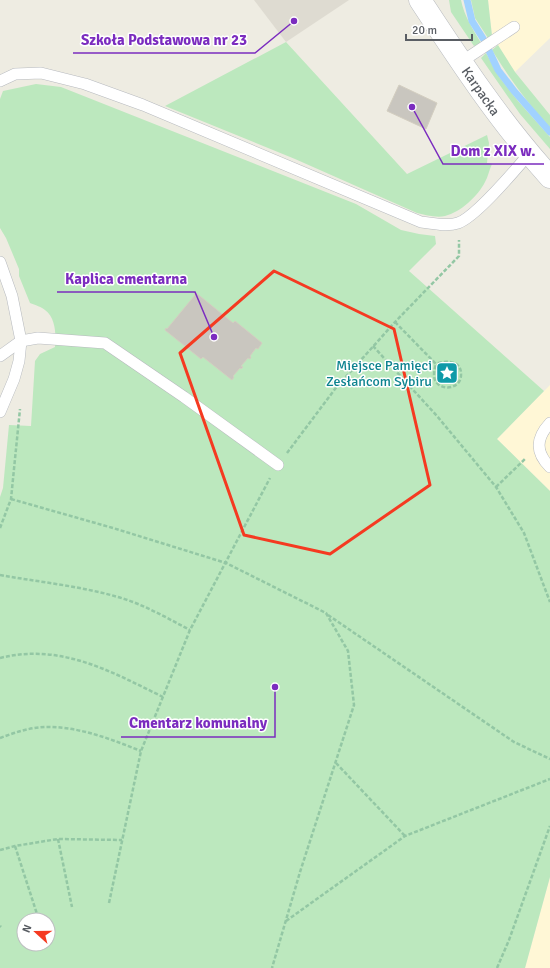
<svg xmlns="http://www.w3.org/2000/svg" width="550" height="968" font-family="Signika,sans-serif">
  <style>
    .commercial { fill: #fff7d6 }
    .education { fill: #dedbd1 }
    .green { fill: #bce8be; fill-rule: evenodd }
    .lines { fill: none; stroke-linecap: round; stroke-linejoin: round }
    .stream { stroke: #a1d2ff; stroke-width: 7 }
    .building { fill: #c9c6bf; stroke: #d3cec0 }
    .service-casing { stroke: #b7babf; stroke-width: 12 }
    .tertiary-casing { stroke: #b7babf; stroke-width: 23 }
    .path { stroke: #93c7a4; stroke-width: 2.5; stroke-dasharray: 4 2; stroke-linecap: butt }
    .service { stroke: #fff; stroke-width: 11 }
    .tertiary { stroke: #fff; stroke-width: 22 }
    .marked { fill: none; stroke: #f53a21; stroke-width: 3; stroke-linejoin: round }
    .labels { text-anchor: middle; stroke-width: 3; stroke-linejoin: round; paint-order: stroke }
    .street-label { font-size: 14px; fill: #5a5e64; stroke: #fff }
    .culture-label { font-size: 14px; fill: #0d838f; stroke: #fff; text-anchor: end }
    .leader { fill: none; stroke: #7b2cbf; stroke-width: 1.5 }
    .callout-dot { fill: #7b2cbf; stroke: #fff; stroke-width: 1.5 }
    .callout-label { font-size: 15px; text-anchor: middle; font-weight: bold; fill: #7b2cbf; stroke: #fff; stroke-width: 3; stroke-linejoin: round; paint-order: stroke }
  </style>
  <rect width="100%" height="100%" fill="#eeece2"/>
  <g class="commercial">
    <path d="M488 0H550V38L515 72 492 36Z"/>
    <path d="M550 385V491L497 439Z"/>
    <path d="M550 877V968H525Z"/>
  </g>
  <path class="education" d="M254 0H349L286 42Z"/>
  <g class="green">
    <path d="M449 0H461C464 16 473 29 481 43L474 46 451 12Z"/>
    <path d="M471 0H488L492 36 488 38 475 18Z"/>
    <path d="M286 42 407 174 487 135 489 143 487 163 492 164C489 170 488 177 485 182 478 196 461 212 445 216 436 218 426 215 417 213L295 159 165 106Z"/>
    <path d="M498 45 515 72 550 115V128C528 104 509 78 492 50Z"/>
    <path d="M486 53 500 78 518 101 550 137V149L520 114 481 58Z"/>
    <path d="M36 84 61 87 356 204 401 230 419 234 435 236 436 244 409 271 544 391 497 439 550 491V877L525 968H0V497L3 488 9 425 31 426 35 361 40 354 55 347C56 335 56 318 45 310 42 307 35 305 30 303L19 276V269L6 238 0 228V99L3 91ZM24 920H48V944H24Z"/>
  </g>
  <g class="lines">
    <path class="stream" d="M467 0 472 21 484 40 498 70 514 91 550 132"/>
  </g>
  <g class="building">
    <path d="M399 85 437 103 426 129 387 111Z"/>
    <path d="M195 292 233 323 235 321 262 343 258 349 256 348 250 356 251 357 250 359 248 358 241 366 243 367 241 369 240 368 233 376 234 377 232 380 203 357 201 359 165 330 166 328 167 329 195 295H194Z"/>
  </g>
  <g class="lines">
    <g class="service-casing">
      <g id="service">
        <path d="M461 62 514 27"/>
        <path d="M0 81 15 74 41 73 85 84 143 105 421 222C433 223 446 227 458 223 476 217 515 170 529 154"/>
        <path d="M0 262 12 296 21 341 19 361 14 379 0 412"/>
        <path d="M0 356 21 341 38 338 105 343 184 397 278 465"/>
        <path d="M550 423C536 438 535 452 550 467"/>
      </g>
    </g>
    <g class="tertiary-casing">
      <path id="tertiary" d="M420 0C460 61 500 122 550 177"/>
    </g>
    <g class="path">
      <path d="M395 322 436 364C434 371 432 379 438 384 446 391 461 387 461 375 462 360 445 360 436 364"/>
      <path d="M373 346 437 416 496 487 524 533 550 602"/>
      <path d="M287 453 335 389 395 322 459 256V240"/>
      <path d="M496 487 525 459"/>
      <path d="M11 499 113 528 226 563 326 613 348 651 354 705 300 872 272 968"/>
      <path d="M0 528 11 499 20 409"/>
      <path d="M0 575C39 582 80 586 118 597 143 604 167 618 190 630"/>
      <path d="M328 615 514 742 550 759"/>
      <path d="M0 658C61 643 110 671 163 697"/>
      <path d="M0 738C16 732 34 726 52 727 83 728 113 740 141 751"/>
      <path d="M336 763 405 836"/>
      <path d="M58 839 72 907"/>
      <path d="M15 846 37 914"/>
      <path d="M0 850 15 846 58 839 122 840"/>
      <path d="M109 903 141 751 190 630 270 478"/>
      <path d="M286 921 405 836 550 779"/>
      <path d="M0 926 1 927"/>
      <path d="M497 968 509 940 550 826"/>
    </g>
    <use href="#service" class="service"/>
    <use href="#tertiary" class="tertiary"/>
  </g>
  <path class="marked" d="M274 271 394 329 430 485 330 554 244 535 180 353Z"/>
  <defs>
    <g id="sight-square" transform="scale(1.15)"><rect x="-9" y="-9" width="18" height="18" rx="4" fill="#0f9aa8" stroke="#fff"/><path d="M0-6L1.8-2.2L6-1.7L2.9 1.2L3.7 5.4L0 3.3L-3.7 5.4L-2.9 1.2L-6-1.7L-1.8-2.2Z" fill="#fff"/></g>
  </defs>
  <g fill-rule="evenodd">
    <use href="#sight-square" x="447" y="373"/>
  </g>
  <g class="labels">
    <g class="street-label">
      <text transform="translate(481 91) rotate(55)" y="5">Karpacka</text>
    </g>
    <g class="culture-label">
      <text x="432" y="370">Miejsce Pamięci<tspan x="432" dy="16">Zesłańcom Sybiru</tspan></text>
    </g>
  </g>
  <path class="leader" d="M294 21L255 53H73M412 107L443 164H544M214 337L195 292H57M275 687L275 737H121"/>
  <g class="callout-dot">
    <circle cx="294" cy="21" r="4"/>
    <circle cx="412" cy="107" r="4"/>
    <circle cx="214" cy="337" r="4"/>
    <circle cx="275" cy="687" r="4"/>
  </g>
  <g class="callout-label">
    <text x="164" y="45">Szkoła Podstawowa nr 23</text>
    <text x="493" y="156">Dom z XIX w.</text>
    <text x="126" y="284">Kaplica cmentarna</text>
    <text x="198" y="728">Cmentarz komunalny</text>
  </g>
  <g transform="translate(36 932) rotate(291)"><circle r="19" fill="#ffffff" stroke="#bdbfc1"/>
  <path d="M0-3L7 15L0 10L-7 15Z" fill="#f53a21"/>
  <text y="-6" font-size="11" font-weight="bold" text-anchor="middle" fill="#5a5e64">N</text>
  </g>
  <path d="M406 34v6h66v-6" fill="none" stroke="#5a5e64" stroke-width="2"/>
  <text x="412" y="34" font-size="12" fill="#5a5e64" stroke="#ffffff" stroke-width="3" paint-order="stroke">20 m</text>
</svg>
